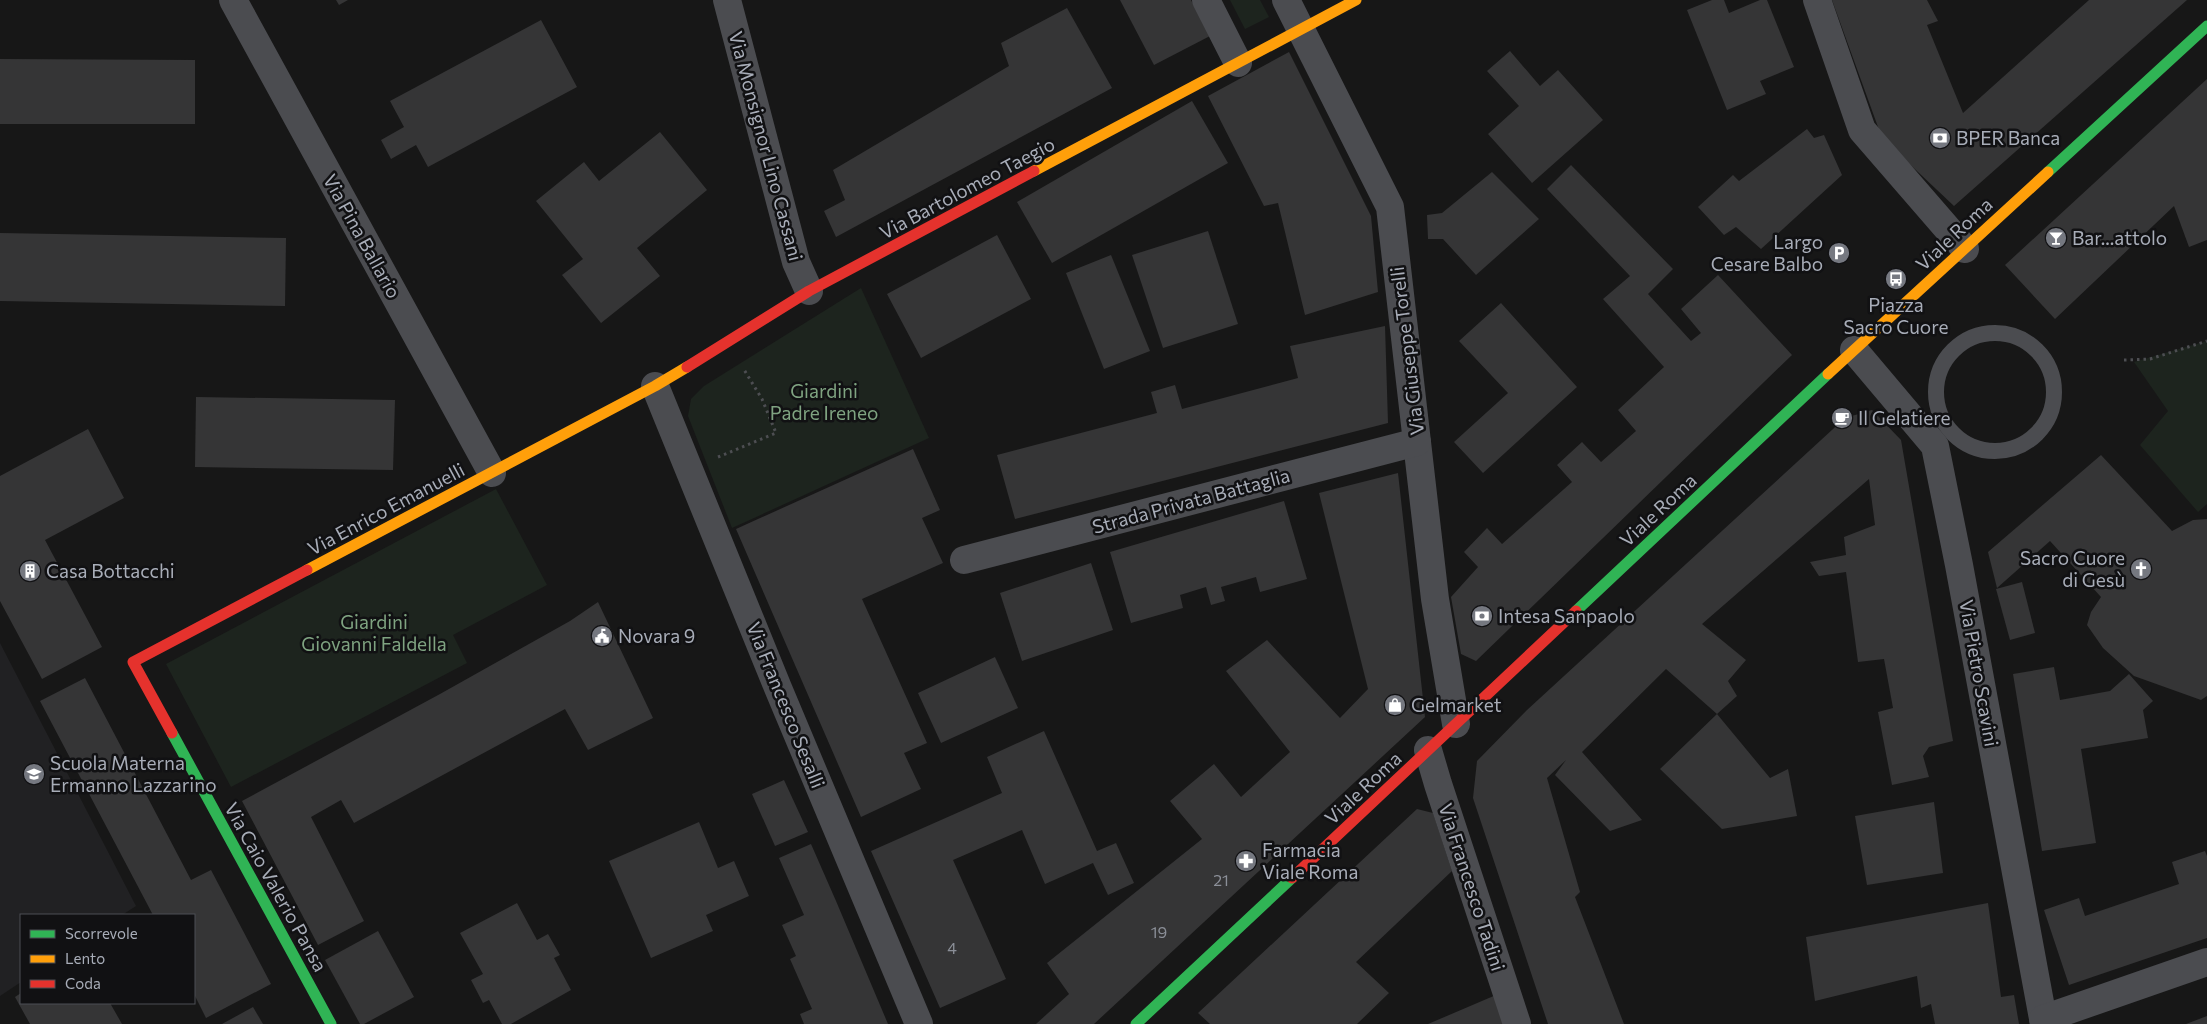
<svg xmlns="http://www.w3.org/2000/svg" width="2207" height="1024" font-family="Commissioner,sans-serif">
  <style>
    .built { fill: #212123 }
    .green { fill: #1d241e }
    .building { fill: #353536 }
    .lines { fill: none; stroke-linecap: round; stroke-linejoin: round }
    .path { stroke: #4d4e52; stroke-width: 3; stroke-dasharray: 2.5 4; stroke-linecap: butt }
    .lane { stroke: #4b4c50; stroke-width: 16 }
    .street { stroke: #4b4c50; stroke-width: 28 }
    .fast { stroke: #30b455; stroke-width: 11 }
    .slow { stroke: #ff9f0a; stroke-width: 11 }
    .jam { stroke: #e5322d; stroke-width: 11 }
    .labels { text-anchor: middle; stroke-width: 5; stroke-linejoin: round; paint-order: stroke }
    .number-label { font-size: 16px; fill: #8b8f98 }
    .poi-label { font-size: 19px; fill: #a8adb8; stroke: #111113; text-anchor: start }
    .street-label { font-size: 19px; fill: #a8adb8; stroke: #111113 }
    .park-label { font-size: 19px; fill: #7fa381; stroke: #111113 }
  </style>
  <rect width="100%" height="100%" fill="#171717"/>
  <path class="built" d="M0 643 136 906 122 915H21V982L0 996Z"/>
  <g class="green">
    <path d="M1230 0H1260L1269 17 1245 29Z"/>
    <path d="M861 288 929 438 732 528 688 416 691 399 704 386Z"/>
    <path d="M2207 341V504L2198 512 2140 445 2168 411 2134 362Z"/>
    <path d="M496 489 547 585 453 635 467 663 231 787 166 664Z"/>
  </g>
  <g class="building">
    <path d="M336 0H348L339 5Z"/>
    <path d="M1120 0H1191L1210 36 1154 65Z"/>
    <path d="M1712 0H1724L1729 13 1760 0H1767L1794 67 1760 81 1766 94 1727 110 1687 10Z"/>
    <path d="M1832 0H1927L1938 21 1927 25 1963 113 2089 0H2187L1954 206 1882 138Z"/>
    <path d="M1067 8 1112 88 836 237 824 211 845 200 833 170 1009 66 1001 43Z"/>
    <path d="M541 20 577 87 428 167 416 145 391 159 381 140 404 127 390 101Z"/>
    <path d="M1510 51 1540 86 1558 70 1603 120 1532 183 1488 134 1519 106 1487 71Z"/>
    <path d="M1289 52 1371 216 1378 292 1305 315 1278 203 1264 206 1208 96Z"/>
    <path d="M0 59 195 60V124H0Z"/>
    <path d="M2207 79V240L2189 247 2174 206 2055 319 2005 265Z"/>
    <path d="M1192 101 1228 163 1052 263 1017 202Z"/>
    <path d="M1807 129 1814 138 1824 135 1842 175 1761 249 1736 227 1724 235 1698 207 1733 175 1739 181Z"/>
    <path d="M660 132 707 190 637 248 660 276 601 323 562 275 583 259 536 201 584 162 599 181Z"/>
    <path d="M1571 165 1673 269 1648 294 1691 341 1701 333 1681 309 1718 275 1792 355 1476 661 1461 654 1451 597 1478 567 1464 552 1487 528 1502 544 1572 482 1557 465 1582 442 1601 462 1636 431 1618 410 1664 367 1603 299 1630 276 1547 189Z"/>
    <path d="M1492 172 1539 219 1476 275 1443 239H1428L1427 215 1442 213Z"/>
    <path d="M1208 231 1238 324 1163 348 1132 255Z"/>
    <path d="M0 233 286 238 285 306 0 301Z"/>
    <path d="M997 235 1031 299 921 358 887 294Z"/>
    <path d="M1111 255 1150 351 1104 369 1066 273Z"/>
    <path d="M1501 303 1577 387 1483 473 1454 442 1508 393 1459 341Z"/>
    <path d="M1385 326 1388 423 1015 519 997 455 1157 413 1151 392 1175 385 1182 409 1298 378 1290 346Z"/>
    <path d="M196 397 395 400 393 470 195 467Z"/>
    <path d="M1872 410 1901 440 1953 741 1929 747 1923 756 1929 777 1892 785 1878 712 1893 708 1884 659 1858 662 1846 572 1819 576 1810 562 1846 555 1844 537 1875 525 1869 479 1702 624 1746 660 1728 681 1737 696 1717 714 1666 669 1582 752 1642 820 1610 831 1555 775 1566 760 1547 778 1580 892 1575 897 1624 1024H1548L1473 798 1477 761 1527 710 1845 418Z"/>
    <path d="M88 429 124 498 45 540 102 647 42 679 0 601V476Z"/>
    <path d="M913 449 940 510 922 518 943 563 862 599 927 743 904 753 921 789 861 817 736 529Z"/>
    <path d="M2101 455 2172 531 2193 520 2207 519V696L2201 700 2134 676 2103 648 2087 625 2091 612 2101 597 2050 541 1997 588 1988 552Z"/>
    <path d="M1398 473 1425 717 1094 1024H1036L1069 994 1047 963 1202 839 1170 801 1214 764 1241 797 1290 752 1226 671 1267 640 1340 718 1368 689 1319 493Z"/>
    <path d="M1284 501 1307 579 1260 592 1256 577 1221 587 1225 601 1211 605 1206 587 1180 595 1183 608 1131 623 1110 552Z"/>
    <path d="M1091 563 1113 630 1022 661 1000 593Z"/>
    <path d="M2022 582 2035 633 2010 640 1996 589Z"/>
    <path d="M598 602 653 718 588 750 565 709 354 823 341 800 311 817 364 921 318 945 242 801 440 694 570 621Z"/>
    <path d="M995 657 1018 708 941 743 918 693Z"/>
    <path d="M2054 667 2060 700 2110 691 2129 674 2153 701 2143 710 2148 738 2081 749 2096 843 2042 851 2013 674Z"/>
    <path d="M85 678 191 880 211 870 271 984 206 1018 194 994V915H153L40 701Z"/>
    <path d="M1717 714 1770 778 1788 769 1797 816 1722 829 1660 769Z"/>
    <path d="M1044 731 1097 851 1116 843 1134 883 1108 895 1093 863 1045 884 1022 830 953 860 1006 979 940 1008 871 851 1002 793 987 757Z"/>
    <path d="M784 780 808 832 775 846 752 794Z"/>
    <path d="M1934 802 1943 873 1867 885 1855 816Z"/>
    <path d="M1417 809 1433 813 1452 871 1356 962 1389 993 1357 1024H1210L1198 1013Z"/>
    <path d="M699 822 718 868 734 861 749 896 706 915 713 931 651 958 609 861Z"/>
    <path d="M811 844 836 901 888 1024H804L800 1014 812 1009 790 959 796 956 782 925 804 915 779 858Z"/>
    <path d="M2205 851 2207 856V938L2069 985 2044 910 2079 898 2085 916 2179 884 2172 862Z"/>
    <path d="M517 903 537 940 548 934 560 955 554 958 571 990 511 1024H502L489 1000 483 1003 471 980 483 974 460 933Z"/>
    <path d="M1988 903 2001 997 2014 995 2019 1024H1935L1931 1004 1921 1008 1917 976 1815 1001 1806 937Z"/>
    <path d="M378 931 414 997 364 1024H360L325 960Z"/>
    <path d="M21 993V1003H110L122 1024H30L15 997Z"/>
    <path d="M1496 995 1506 1024H1428Z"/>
    <path d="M253 1007 263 1024H222Z"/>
    <path d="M2207 1016V1024H2186Z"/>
  </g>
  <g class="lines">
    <g class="path">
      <path d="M2124 360 2150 359 2207 341"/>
      <path d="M718 457 776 433 762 399 743 368"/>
    </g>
    <circle class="lane" cx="1995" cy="392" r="59"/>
    <g class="street">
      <path d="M233 0 492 473"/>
      <path d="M727 0 796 262 809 291"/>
      <path d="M1206 0 1238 63"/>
      <path d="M1286 0 1390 207 1435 599 1456 724"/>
      <path d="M1817 0 1862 130 1965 249"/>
      <path d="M1854 350 1935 446 1959 565 2044 1024"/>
      <path d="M655 386 778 688 919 1024"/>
      <path d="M964 560 1417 442"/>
      <path d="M1428 750 1438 784 1517 1024"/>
      <path d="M2043 1019 2207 962"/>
    </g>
    <g class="fast">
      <path d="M2048 172 2207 26"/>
      <path d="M1576 611 1828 374"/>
      <path d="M172 733 331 1024"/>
      <path d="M1136 1024 1292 878"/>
    </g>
    <g class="slow">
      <path d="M1034 171 1356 0"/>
      <path d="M1828 374 2048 172"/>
      <path d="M307 570 655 386 687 367"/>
    </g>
    <g class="jam">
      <path d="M687 367 809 291 1034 171"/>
      <path d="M172 733 133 662 307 570"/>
      <path d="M1292 878 1576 611"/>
    </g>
  </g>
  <defs>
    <g id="bank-disc" transform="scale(1.125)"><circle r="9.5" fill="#757880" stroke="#111113"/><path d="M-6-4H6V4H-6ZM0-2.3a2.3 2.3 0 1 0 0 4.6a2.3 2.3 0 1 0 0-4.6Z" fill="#fff"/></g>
    <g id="bar-disc" transform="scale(1.125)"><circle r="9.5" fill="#757880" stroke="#111113"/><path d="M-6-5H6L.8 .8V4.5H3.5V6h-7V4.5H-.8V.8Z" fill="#fff"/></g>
    <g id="parking-disc" transform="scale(1.125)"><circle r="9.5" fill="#757880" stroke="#111113"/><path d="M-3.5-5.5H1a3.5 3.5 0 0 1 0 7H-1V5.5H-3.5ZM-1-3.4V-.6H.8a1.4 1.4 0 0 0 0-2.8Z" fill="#fff"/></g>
    <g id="bus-disc" transform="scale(1.125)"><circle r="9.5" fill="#757880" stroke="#111113"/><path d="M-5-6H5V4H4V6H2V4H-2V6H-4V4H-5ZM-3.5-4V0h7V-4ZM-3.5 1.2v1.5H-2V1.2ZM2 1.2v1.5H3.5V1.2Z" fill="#fff"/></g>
    <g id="cafe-disc" transform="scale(1.125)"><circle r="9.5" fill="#757880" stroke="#111113"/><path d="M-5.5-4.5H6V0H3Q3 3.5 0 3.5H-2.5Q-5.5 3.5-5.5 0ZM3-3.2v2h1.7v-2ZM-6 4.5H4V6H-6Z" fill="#fff"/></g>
    <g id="church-disc" transform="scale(1.125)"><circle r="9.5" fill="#757880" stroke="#111113"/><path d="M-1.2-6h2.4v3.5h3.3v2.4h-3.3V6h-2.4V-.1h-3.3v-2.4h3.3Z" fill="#fff"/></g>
    <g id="building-disc" transform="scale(1.125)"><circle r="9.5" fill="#757880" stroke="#111113"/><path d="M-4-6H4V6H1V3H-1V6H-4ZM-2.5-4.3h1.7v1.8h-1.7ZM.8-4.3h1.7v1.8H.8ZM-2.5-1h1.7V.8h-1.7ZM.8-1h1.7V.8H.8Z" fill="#fff"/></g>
    <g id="civic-disc" transform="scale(1.125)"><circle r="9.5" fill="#757880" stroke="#111113"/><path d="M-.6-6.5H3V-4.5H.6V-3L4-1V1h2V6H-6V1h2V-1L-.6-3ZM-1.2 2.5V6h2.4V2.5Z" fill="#fff"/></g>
    <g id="shop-disc" transform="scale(1.125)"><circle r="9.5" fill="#757880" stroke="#111113"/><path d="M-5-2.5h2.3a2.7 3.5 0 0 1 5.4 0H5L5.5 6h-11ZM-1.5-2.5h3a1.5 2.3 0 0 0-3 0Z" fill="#fff"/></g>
    <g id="school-disc" transform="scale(1.125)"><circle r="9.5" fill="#757880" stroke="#111113"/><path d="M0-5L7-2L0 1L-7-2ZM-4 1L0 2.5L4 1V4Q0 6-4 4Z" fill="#fff"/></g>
    <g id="pharmacy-disc" transform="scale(1.125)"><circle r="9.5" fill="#757880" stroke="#111113"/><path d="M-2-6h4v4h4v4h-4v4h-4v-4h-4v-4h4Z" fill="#fff"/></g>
  </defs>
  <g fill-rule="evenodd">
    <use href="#bank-disc" x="1940" y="138"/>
    <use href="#bar-disc" x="2056" y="238"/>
    <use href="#parking-disc" x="1839" y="253"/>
    <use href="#bus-disc" x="1896" y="279"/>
    <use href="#cafe-disc" x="1842" y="418"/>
    <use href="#church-disc" x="2141" y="569"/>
    <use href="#building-disc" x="30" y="571"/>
    <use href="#bank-disc" x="1482" y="616"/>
    <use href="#civic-disc" x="602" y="636"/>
    <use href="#shop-disc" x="1395" y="705"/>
    <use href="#school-disc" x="34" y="774"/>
    <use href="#pharmacy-disc" x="1246" y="861"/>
  </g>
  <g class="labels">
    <g class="number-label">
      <text x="1221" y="886">21</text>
      <text x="1159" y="938">19</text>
      <text x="952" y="954">4</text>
    </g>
    <g class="poi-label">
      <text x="1956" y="145">BPER Banca</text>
      <text x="2072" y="245">Bar...attolo</text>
      <text x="1823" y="249" text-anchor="end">Largo<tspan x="1823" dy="22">Cesare Balbo</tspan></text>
      <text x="1896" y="312" text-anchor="middle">Piazza<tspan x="1896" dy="22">Sacro Cuore</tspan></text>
      <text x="1858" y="425">Il Gelatiere</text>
      <text x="2125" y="565" text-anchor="end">Sacro Cuore<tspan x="2125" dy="22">di Gesù</tspan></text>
      <text x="46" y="578">Casa Bottacchi</text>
      <text x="1498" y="623">Intesa Sanpaolo</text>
      <text x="618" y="643">Novara 9</text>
      <text x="1411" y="712">Gelmarket</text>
      <text x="50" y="770">Scuola Materna<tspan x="50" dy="22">Ermanno Lazzarino</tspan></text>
      <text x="1262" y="857">Farmacia<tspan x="1262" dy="22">Viale Roma</tspan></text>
    </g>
    <g class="street-label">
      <text transform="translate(766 146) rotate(75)" y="7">Via Monsignor Lino Cassani</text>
      <text transform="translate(967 188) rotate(-28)" y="7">Via Bartolomeo Taegio</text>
      <text transform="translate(1954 234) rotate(-43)" y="7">Viale Roma</text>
      <text transform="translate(362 236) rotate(61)" y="7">Via Pina Ballario</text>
      <text transform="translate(1407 351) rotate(-97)" y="7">Via Giuseppe Torelli</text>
      <text transform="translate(1191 501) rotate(-15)" y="7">Strada Privata Battaglia</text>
      <text transform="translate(386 509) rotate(-28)" y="7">Via Enrico Emanuelli</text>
      <text transform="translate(1658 510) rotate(-43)" y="7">Viale Roma</text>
      <text transform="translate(1979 673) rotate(80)" y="7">Via Pietro Scavini</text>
      <text transform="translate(786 705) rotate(68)" y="7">Via Francesco Sesalli</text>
      <text transform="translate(1363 788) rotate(-43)" y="7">Viale Roma</text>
      <text transform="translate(276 887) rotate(61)" y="7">Via Caio Valerio Pansa</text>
      <text transform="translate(1472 887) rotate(72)" y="7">Via Francesco Tadini</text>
    </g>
    <g class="park-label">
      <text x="824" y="398">Giardini<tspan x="824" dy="22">Padre Ireneo</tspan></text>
      <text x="374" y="629">Giardini<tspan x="374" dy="22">Giovanni Faldella</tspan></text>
    </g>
  </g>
  <rect x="20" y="914" width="175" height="90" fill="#111113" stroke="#4d4f55"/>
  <rect x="30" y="930" width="25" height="8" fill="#30b455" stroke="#4d4f55"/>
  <text x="65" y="939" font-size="15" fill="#a8adb8">Scorrevole</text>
  <rect x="30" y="955" width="25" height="8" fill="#ff9f0a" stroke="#4d4f55"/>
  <text x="65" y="964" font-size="15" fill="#a8adb8">Lento</text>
  <rect x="30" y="980" width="25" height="8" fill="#e5322d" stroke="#4d4f55"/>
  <text x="65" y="989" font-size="15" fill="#a8adb8">Coda</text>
</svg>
